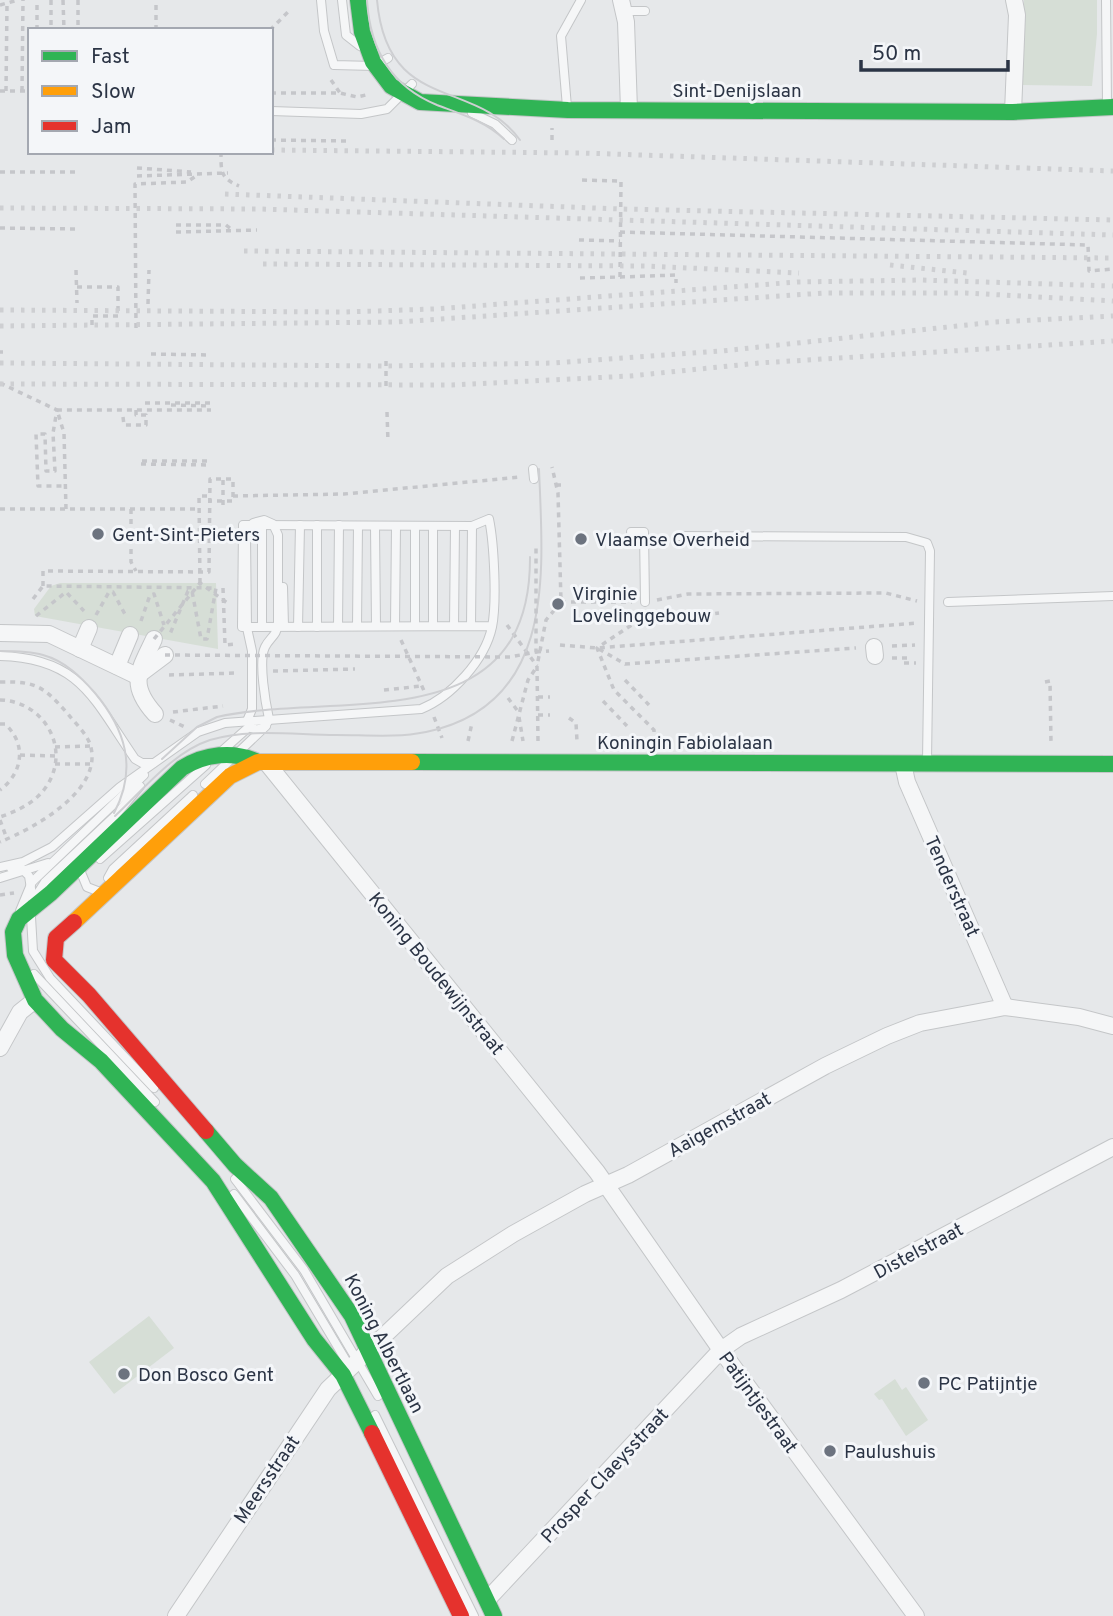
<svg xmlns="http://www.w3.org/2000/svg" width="1113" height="1616" font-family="Overpass,sans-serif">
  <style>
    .green { fill: #d6ded6 }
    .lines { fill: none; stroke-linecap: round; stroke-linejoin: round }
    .lane-casing { stroke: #c4c6c8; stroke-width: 10 }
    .street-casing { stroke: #c4c6c8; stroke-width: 18 }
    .fast-casing { stroke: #c4c6c8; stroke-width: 18 }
    .slow-casing { stroke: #c4c6c8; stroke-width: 18 }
    .jam-casing { stroke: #c4c6c8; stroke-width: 18 }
    .path { stroke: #c5c6ca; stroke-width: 3.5; stroke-dasharray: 5 5; stroke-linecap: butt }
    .lane { stroke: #f5f6f7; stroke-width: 8 }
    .street { stroke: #f5f6f7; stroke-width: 16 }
    .fast { stroke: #30b455; stroke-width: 16 }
    .slow { stroke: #ff9f0a; stroke-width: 16 }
    .jam { stroke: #e5322d; stroke-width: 16 }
    .tram { stroke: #cecfd2; stroke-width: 2 }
    .rail { stroke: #cecfd2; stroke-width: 5; stroke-dasharray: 3.5 7; stroke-linecap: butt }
    .path-bridge { stroke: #c5c6ca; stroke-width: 3.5; stroke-dasharray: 5 5; stroke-linecap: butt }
    .poi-dot { fill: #6c737f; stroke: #f4f6f9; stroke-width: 2.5 }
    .labels { text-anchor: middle; stroke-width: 6; stroke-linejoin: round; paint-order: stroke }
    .street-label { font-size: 19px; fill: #2b3445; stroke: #f4f6f9 }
    .poi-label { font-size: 19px; fill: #2b3445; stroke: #f4f6f9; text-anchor: start }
  </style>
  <rect width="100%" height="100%" fill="#e6e8ea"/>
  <g class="green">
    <path d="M1024 0H1097V34L1092 86 1022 85Z"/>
    <path d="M60 583H216L218 649 35 616 34 609 51 586Z"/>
    <path d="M149 1316 174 1348 114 1394 89 1362Z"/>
    <path d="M895 1379 902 1390 906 1387 928 1420 906 1436 882 1399 879 1400 874 1394Z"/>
  </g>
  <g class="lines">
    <g class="lane-casing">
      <g id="lane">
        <path d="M321 0 324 31 334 65 374 66 388 58"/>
        <path d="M342 0 346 35 360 46"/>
        <path d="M1106 0 1107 104"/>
        <path d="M624 11H645"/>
        <path d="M567 107 561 36 581 0"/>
        <path d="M271 111 361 114 387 109 412 84"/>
        <path d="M472 113 495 124 512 140"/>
        <path d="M533 469 534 479"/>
        <path d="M264 520 273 524 278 535V623C277 636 270 637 265 647 258 661 266 705 269 719 266 728 259 731 251 728L247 721 252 709V651L247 628 246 536 253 523Z"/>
        <path d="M375 526 376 626"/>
        <path d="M433 526V626"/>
        <path d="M631 532H644L645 602"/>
        <path d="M678 536 906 537 927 543 930 551 927 761"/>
        <path d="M283 587 284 626"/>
        <path d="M948 602 1113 596"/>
        <path d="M415 625V526"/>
        <path d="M338 626 339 525"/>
        <path d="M357 626 358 526"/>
        <path d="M395 626 396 526"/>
        <path d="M454 626 455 526"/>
        <path d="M471 626 472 526"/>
        <path d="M262 627V525"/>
        <path d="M298 627 300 525"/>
        <path d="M317 627V525"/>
        <path d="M0 656C81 658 94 700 135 759L142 763H153"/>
        <path d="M223 750 250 726"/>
        <path d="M205 784 266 726"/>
        <path d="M100 859 206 765"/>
        <path d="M0 867 23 862 52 847 120 787 198 732 225 723 421 709C451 697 485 660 492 627 497 602 494 543 489 519L472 526 243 525 242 627 492 626"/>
        <path d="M11 868H21L29 876 33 901"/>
        <path d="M80 870 87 887 100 892"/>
        <path d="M0 878 48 863"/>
        <path d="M108 878 113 869 193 795"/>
        <path d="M38 893 45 882 115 816 140 786"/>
        <path d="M20 911 32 882 144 775"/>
        <path d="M31 917 33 951 50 978 154 1088"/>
        <path d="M34 974 155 1102"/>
        <path d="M235 1179 304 1270 378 1396"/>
        <path d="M234 1194 295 1275 351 1369"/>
        <path d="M375 1415 474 1616"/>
      </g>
    </g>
    <g class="street-casing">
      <g id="street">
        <path d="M621 0 626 22 629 110"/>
        <path d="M1013 112 1017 15 1014 0"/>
        <path d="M0 633 49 634 137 676 165 655"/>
        <path d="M154 639C139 671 128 684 155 714"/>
        <path d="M874 647 875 656"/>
        <path d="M80 649 89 628"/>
        <path d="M117 666 130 635"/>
        <path d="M266 762 597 1172 721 1350 916 1616"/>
        <path d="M903 764 907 782 1005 1007"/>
        <path d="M0 1048 20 1012 35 1000"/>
        <path d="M487 1600 721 1350 741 1336 841 1290 1113 1147"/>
        <path d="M176 1616 328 1389 447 1276 513 1234 585 1194 628 1175 825 1066 887 1036 920 1023 1005 1007 1079 1017 1113 1026"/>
      </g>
    </g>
    <g class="fast-casing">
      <g id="fast">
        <path d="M358 0 362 32 373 62 391 86 420 102 568 110 1013 112 1113 107"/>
        <path d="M258 762C233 750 205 754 182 768L51 893 19 919 13 932 15 955 35 1000 62 1029 101 1061 213 1181 314 1339 343 1375 372 1433"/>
        <path d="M412 762 1113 764"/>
        <path d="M206 1131 235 1165 271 1198 352 1316 494 1616"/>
      </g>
    </g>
    <g class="slow-casing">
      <path id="slow" d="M74 922 230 776 258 762H412"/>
    </g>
    <g class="jam-casing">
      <g id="jam">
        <path d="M74 922 56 938 54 960 89 995 206 1131"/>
        <path d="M372 1433 461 1616"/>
      </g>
    </g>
    <g class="path">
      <path d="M51 0V30"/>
      <path d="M63 0 64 30"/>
      <path d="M78 0V30"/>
      <path d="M0 5 18 0"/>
      <path d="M37 30V0"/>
      <path d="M156 30V0"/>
      <path d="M270 30 289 11"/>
      <path d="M331 80 340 93"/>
      <path d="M0 91H30"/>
      <path d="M6 91 7 4"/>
      <path d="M22 91 23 0"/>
      <path d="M271 93H340L357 97 370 94"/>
      <path d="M271 140 346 141"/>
      <path d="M552 140V128"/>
      <path d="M221 152C221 171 220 178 239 186"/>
      <path d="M137 168 191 172"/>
      <path d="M0 172H76"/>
      <path d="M137 176 228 173"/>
      <path d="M176 225H226L231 229"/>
      <path d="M0 228 77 229"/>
      <path d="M176 232 257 230"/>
      <path d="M620 232 1088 245 1089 271 1113 269"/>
      <path d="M579 240 620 241"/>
      <path d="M76 270 77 303"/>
      <path d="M620 277 676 275V283"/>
      <path d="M580 278 620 277 621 181 581 180"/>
      <path d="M77 287H118V316H92V327"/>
      <path d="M148 304 149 270"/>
      <path d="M136 328 135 184 187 182 199 174"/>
      <path d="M0 352H3"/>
      <path d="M151 354 211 355"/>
      <path d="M386 361V390"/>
      <path d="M0 383 57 410 53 433 55 471H46L45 434H36L38 486H66"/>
      <path d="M145 403H210"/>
      <path d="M171 405 211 406"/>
      <path d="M387 412 388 442"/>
      <path d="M123 417 124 425H146V415H136V410"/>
      <path d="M142 461H210"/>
      <path d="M141 464 210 465"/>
      <path d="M556 485H565"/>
      <path d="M233 496 344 494 520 477"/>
      <path d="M223 505V479"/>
      <path d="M0 509H199"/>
      <path d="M66 509 64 433 57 410H211"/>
      <path d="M131 509V562L136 571"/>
      <path d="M200 583 199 496H210"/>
      <path d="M43 586V571L209 572 210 479H233V501H210"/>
      <path d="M223 588 225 645 236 644"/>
      <path d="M33 599 43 586 216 588 207 639H201L192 591H188L170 634"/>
      <path d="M657 600 688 594 886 593 917 601"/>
      <path d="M561 602H632"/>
      <path d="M96 615 109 592H113L127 618"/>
      <path d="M36 616 66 592 84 611"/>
      <path d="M141 621 150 595 154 594 164 625"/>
      <path d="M507 625 537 666"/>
      <path d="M401 640 425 693"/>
      <path d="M560 645 597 648 917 623"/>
      <path d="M892 646 915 645"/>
      <path d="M599 649 625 664 856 648"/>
      <path d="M892 658H912"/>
      <path d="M904 663H916"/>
      <path d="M273 671 355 669"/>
      <path d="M169 675 238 673"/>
      <path d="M625 680 649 705"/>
      <path d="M0 682C37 681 44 687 68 714 75 723 86 733 90 744 105 790 34 828 0 842"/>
      <path d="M1045 682 1050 681 1051 743"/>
      <path d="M384 690 422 686"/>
      <path d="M538 697H550"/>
      <path d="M508 698 517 710"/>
      <path d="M0 700C44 701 72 749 46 787 35 803 17 811 0 817"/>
      <path d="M603 701 627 726"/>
      <path d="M173 712 223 706"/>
      <path d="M538 715H550"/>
      <path d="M434 717 442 738"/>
      <path d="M519 717 523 741"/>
      <path d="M569 718 576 723 577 741"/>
      <path d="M170 720 185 727"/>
      <path d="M0 724H5C27 744 23 773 0 790"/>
      <path d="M468 741 472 723"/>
      <path d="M512 741 528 680 536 668"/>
      <path d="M538 741 537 666 546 620 561 602 558 493 552 467"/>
      <path d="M654 742V730L614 690 597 648 633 624 719 613"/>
      <path d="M55 747 91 746"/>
      <path d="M20 755 56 756"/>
      <path d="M55 764H91"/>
      <path d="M0 820 7 839"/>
      <path d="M0 895 14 893"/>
    </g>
    <use href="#lane" class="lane"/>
    <use href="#street" class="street"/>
    <use href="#fast" class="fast"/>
    <use href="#slow" class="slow"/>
    <use href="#jam" class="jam"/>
    <g class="tram">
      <path d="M367 0C370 49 390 86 437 105 461 114 485 121 504 139"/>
      <path d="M377 0C387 114 475 77 520 140"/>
      <path d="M0 651C14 651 29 651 43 655 65 661 81 677 95 693 125 729 138 768 114 813"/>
      <path d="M162 759 197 727 217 717C337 690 531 743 530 557"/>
      <path d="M115 816C143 790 173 752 210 740 248 728 296 735 336 735 366 735 397 738 426 732 557 705 543 571 539 469"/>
    </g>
    <g class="rail">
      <path d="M271 150 582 153 1113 171"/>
      <path d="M225 194 621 209 1113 220"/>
      <path d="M0 208 259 209 1113 235"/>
      <path d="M244 251 1113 258"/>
      <path d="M263 264 645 266 799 273"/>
      <path d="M890 265 967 273"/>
      <path d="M0 310 345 312 434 309 798 282 921 280 1113 286"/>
      <path d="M0 326 397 322 824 293H966L1113 301"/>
      <path d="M0 363 385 366 553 363 722 351 995 322 1113 316"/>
      <path d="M0 384 452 385 630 376 759 363 1113 341"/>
    </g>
    <g class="path-bridge">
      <path d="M154 639 200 583 230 605"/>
      <path d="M536 652 549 651"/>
      <path d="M165 655 510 657 536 652V545"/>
    </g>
  </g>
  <g class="poi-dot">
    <circle cx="98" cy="534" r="7"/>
    <circle cx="581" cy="539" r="7"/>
    <circle cx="558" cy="604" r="7"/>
    <circle cx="124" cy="1374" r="7"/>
    <circle cx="924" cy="1383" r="7"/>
    <circle cx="830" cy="1451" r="7"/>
  </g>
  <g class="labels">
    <g class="street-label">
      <text x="737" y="97">Sint-Denijslaan</text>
      <text x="685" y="749">Koningin Fabiolalaan</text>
      <text transform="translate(953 886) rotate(66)" y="7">Tenderstraat</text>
      <text transform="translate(437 973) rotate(51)" y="7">Koning Boudewijnstraat</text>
      <text transform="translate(719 1124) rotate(-29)" y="7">Aaigemstraat</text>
      <text transform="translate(918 1250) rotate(-28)" y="7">Distelstraat</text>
      <text transform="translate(385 1343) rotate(63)" y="7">Koning Albertlaan</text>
      <text transform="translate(759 1402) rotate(54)" y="7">Patijntjestraat</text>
      <text transform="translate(604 1475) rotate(-47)" y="7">Prosper Claeysstraat</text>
      <text transform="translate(266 1479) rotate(-56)" y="7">Meersstraat</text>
    </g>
    <g class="poi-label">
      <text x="112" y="541">Gent-Sint-Pieters</text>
      <text x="595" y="546">Vlaamse Overheid</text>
      <text x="572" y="600">Virginie<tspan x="572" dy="22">Lovelinggebouw</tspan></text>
      <text x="138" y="1381">Don Bosco Gent</text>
      <text x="938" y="1390">PC Patijntje</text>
      <text x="844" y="1458">Paulushuis</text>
    </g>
  </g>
  <rect x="28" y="28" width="245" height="126" fill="#f4f6f9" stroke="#a4a8b1" stroke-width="2"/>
  <rect x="42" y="51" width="35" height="10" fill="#30b455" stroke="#a4a8b1" stroke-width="2"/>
  <text x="91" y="63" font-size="21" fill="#2b3445">Fast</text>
  <rect x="42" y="86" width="35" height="10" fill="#ff9f0a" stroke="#a4a8b1" stroke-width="2"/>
  <text x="91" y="98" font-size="21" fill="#2b3445">Slow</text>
  <rect x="42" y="121" width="35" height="10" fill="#e5322d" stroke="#a4a8b1" stroke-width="2"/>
  <text x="91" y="133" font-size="21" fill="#2b3445">Jam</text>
  <path d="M861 60v10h147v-10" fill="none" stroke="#2b3445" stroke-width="3.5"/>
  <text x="872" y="60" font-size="21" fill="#2b3445" stroke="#f4f6f9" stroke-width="5" paint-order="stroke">50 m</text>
</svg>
